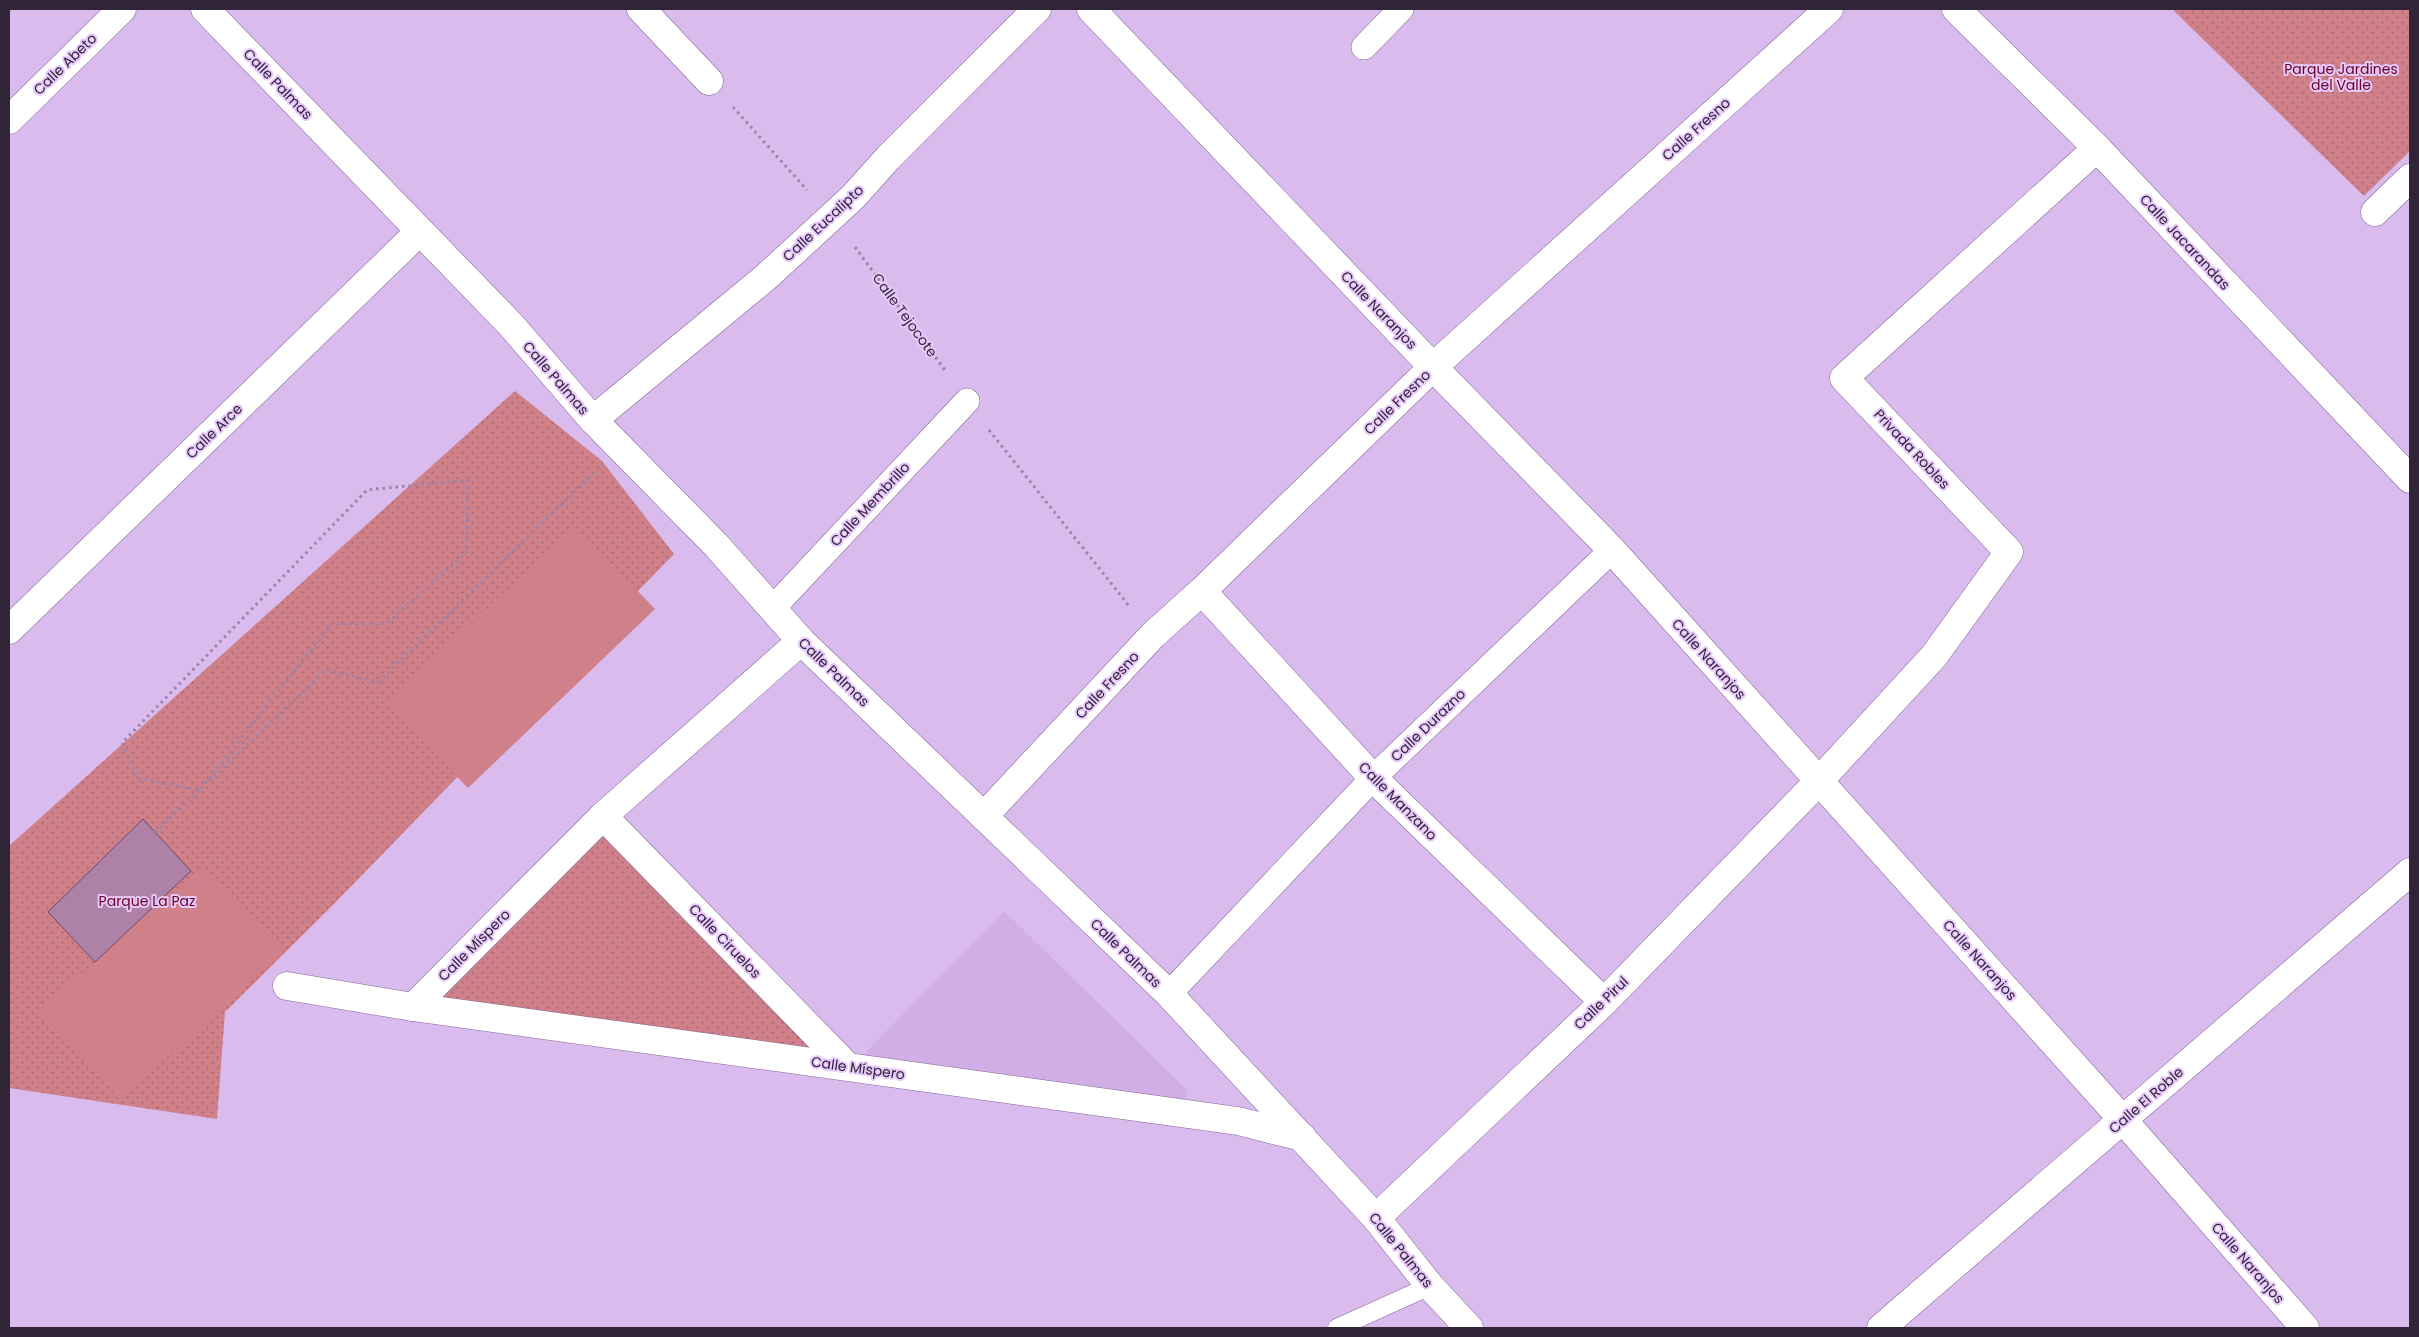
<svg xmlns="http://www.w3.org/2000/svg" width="2419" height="1337" font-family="Poppins,sans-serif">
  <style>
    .built { fill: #d1aee6 }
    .green { fill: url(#green-dots) }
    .pitch { fill: #cf8089 }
    .building { fill: #ae81a6; stroke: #6f4669 }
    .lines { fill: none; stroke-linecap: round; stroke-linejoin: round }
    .service-casing { stroke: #836794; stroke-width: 19 }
    .pedestrian-casing { stroke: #836794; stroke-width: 26 }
    .minor-casing { stroke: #836794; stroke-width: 29 }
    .tertiary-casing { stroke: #836794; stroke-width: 29 }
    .path { stroke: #9b83aa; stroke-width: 3; stroke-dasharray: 2.5 4; stroke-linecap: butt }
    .service { stroke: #fff; stroke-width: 18 }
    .pedestrian { stroke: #fff; stroke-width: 25 }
    .minor { stroke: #fff; stroke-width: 28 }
    .tertiary { stroke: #fff; stroke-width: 28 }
    .labels { text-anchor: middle; stroke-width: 4; stroke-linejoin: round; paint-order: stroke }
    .street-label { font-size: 14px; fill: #302437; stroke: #e7c8fb }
    .park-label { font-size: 14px; fill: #690022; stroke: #e7c8fb }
  </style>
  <defs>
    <pattern id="green-dots" width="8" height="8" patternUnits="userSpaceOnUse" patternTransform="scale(1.25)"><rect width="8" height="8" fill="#cf8089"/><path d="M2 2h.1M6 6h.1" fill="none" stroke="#a86971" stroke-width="1.8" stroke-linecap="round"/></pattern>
  </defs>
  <rect width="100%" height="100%" fill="#dabbed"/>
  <path class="built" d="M1004 911 1185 1088 1187 1094 1185 1101 862 1056Z"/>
  <g class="green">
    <path d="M2172 9H2410V151L2364 196Z"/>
    <path d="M515 391 602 461 674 554 333 905 225 1012 217 1119 9 1088V846Z"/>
    <path d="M603 816 847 1066 433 998Z"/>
  </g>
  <g class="pitch">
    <path d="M574 525 655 609 468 788 387 704Z"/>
    <path d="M203 865 283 953 120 1100 40 1011Z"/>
  </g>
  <path class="building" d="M143 819 191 871 95 962 48 912Z"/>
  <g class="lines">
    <g class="service-casing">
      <path id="service" d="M1337 1328 1430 1286"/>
    </g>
    <g class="pedestrian-casing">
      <g id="pedestrian">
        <path d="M1364 47 1401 9"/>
        <path d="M773 608 967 401"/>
        <path d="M1169 994 1373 778 1612 550"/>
      </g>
    </g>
    <g class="minor-casing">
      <g id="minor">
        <path d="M205 9 511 325 593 420 716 545 801 641 1169 994 1376 1218 1430 1286 1469 1328"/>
        <path d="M641 9 709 81"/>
        <path d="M1091 9 1433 367 1612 550 2123 1120 2305 1328"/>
        <path d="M1956 9 2097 148 2410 479"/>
        <path d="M9 120 122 9"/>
        <path d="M2375 212 2410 178"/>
        <path d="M593 420 766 277 853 197 888 158 1037 9"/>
        <path d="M1202 591 1373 778 1604 1002"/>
        <path d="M9 630 419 232"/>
        <path d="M603 816 847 1066"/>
        <path d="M287 986 413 1007 1238 1121 1302 1137"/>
        <path d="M413 1007 603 816 801 641"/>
        <path d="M1376 1218 1604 1002 1819 781 1934 656 2009 552 1844 378 2097 148"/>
        <path d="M1881 1328 2410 872"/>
      </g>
    </g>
    <g class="tertiary-casing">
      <path id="tertiary" d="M984 816 1153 635 1202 591 1433 367 1829 9"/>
    </g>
    <g class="path">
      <path d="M733 107 807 190"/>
      <path d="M855 247 947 373"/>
      <path d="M989 430 1130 607"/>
      <path d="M468 480 467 552 386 624H332L200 790 137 778 122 743 367 490Z"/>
      <path d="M209 781 326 670 378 682 594 473"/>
      <path d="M155 832 201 789"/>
    </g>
    <use href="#service" class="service"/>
    <use href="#pedestrian" class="pedestrian"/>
    <use href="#minor" class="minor"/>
    <use href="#tertiary" class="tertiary"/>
  </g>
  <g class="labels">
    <g class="street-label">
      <text transform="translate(65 64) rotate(-44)" y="5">Calle Abeto</text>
      <text transform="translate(278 84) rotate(46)" y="5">Calle Palmas</text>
      <text transform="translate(1696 129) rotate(-42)" y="5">Calle Fresno</text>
      <text transform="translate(823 223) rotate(-43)" y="5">Calle Eucalipto</text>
      <text transform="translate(2185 242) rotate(47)" y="5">Calle Jacarandas</text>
      <text transform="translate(1379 310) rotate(46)" y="5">Calle Naranjos</text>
      <text transform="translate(905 315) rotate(54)" y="5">Calle Tejocote</text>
      <text transform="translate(556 378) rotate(49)" y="5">Calle Palmas</text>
      <text transform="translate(1397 402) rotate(-44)" y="5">Calle Fresno</text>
      <text transform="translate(214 431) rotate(-44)" y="5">Calle Arce</text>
      <text transform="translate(1912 449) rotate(47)" y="5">Privada Robles</text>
      <text transform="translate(870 504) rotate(-47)" y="5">Calle Membrillo</text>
      <text transform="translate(1709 659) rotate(48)" y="5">Calle Naranjos</text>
      <text transform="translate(834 672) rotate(44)" y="5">Calle Palmas</text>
      <text transform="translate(1107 685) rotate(-47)" y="5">Calle Fresno</text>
      <text transform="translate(1428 725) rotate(-44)" y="5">Calle Durazno</text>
      <text transform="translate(1398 801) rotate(45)" y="5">Calle Manzano</text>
      <text transform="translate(725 941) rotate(46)" y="5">Calle Ciruelos</text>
      <text transform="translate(474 945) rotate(-45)" y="5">Calle Míspero</text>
      <text transform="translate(1126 953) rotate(44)" y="5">Calle Palmas</text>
      <text transform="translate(1980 960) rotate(48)" y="5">Calle Naranjos</text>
      <text transform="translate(1601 1003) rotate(-44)" y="5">Calle Pirul</text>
      <text transform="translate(858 1068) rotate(8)" y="5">Calle Míspero</text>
      <text transform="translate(2146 1100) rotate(-41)" y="5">Calle El Roble</text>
      <text transform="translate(1401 1250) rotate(51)" y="5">Calle Palmas</text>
      <text transform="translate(2248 1263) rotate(49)" y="5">Calle Naranjos</text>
    </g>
    <g class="park-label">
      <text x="2341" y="74">Parque Jardines<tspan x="2341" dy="16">del Valle</tspan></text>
      <text x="147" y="906">Parque La Paz</text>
    </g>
  </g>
  <rect width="2419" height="1337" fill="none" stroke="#302437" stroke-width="20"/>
</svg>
